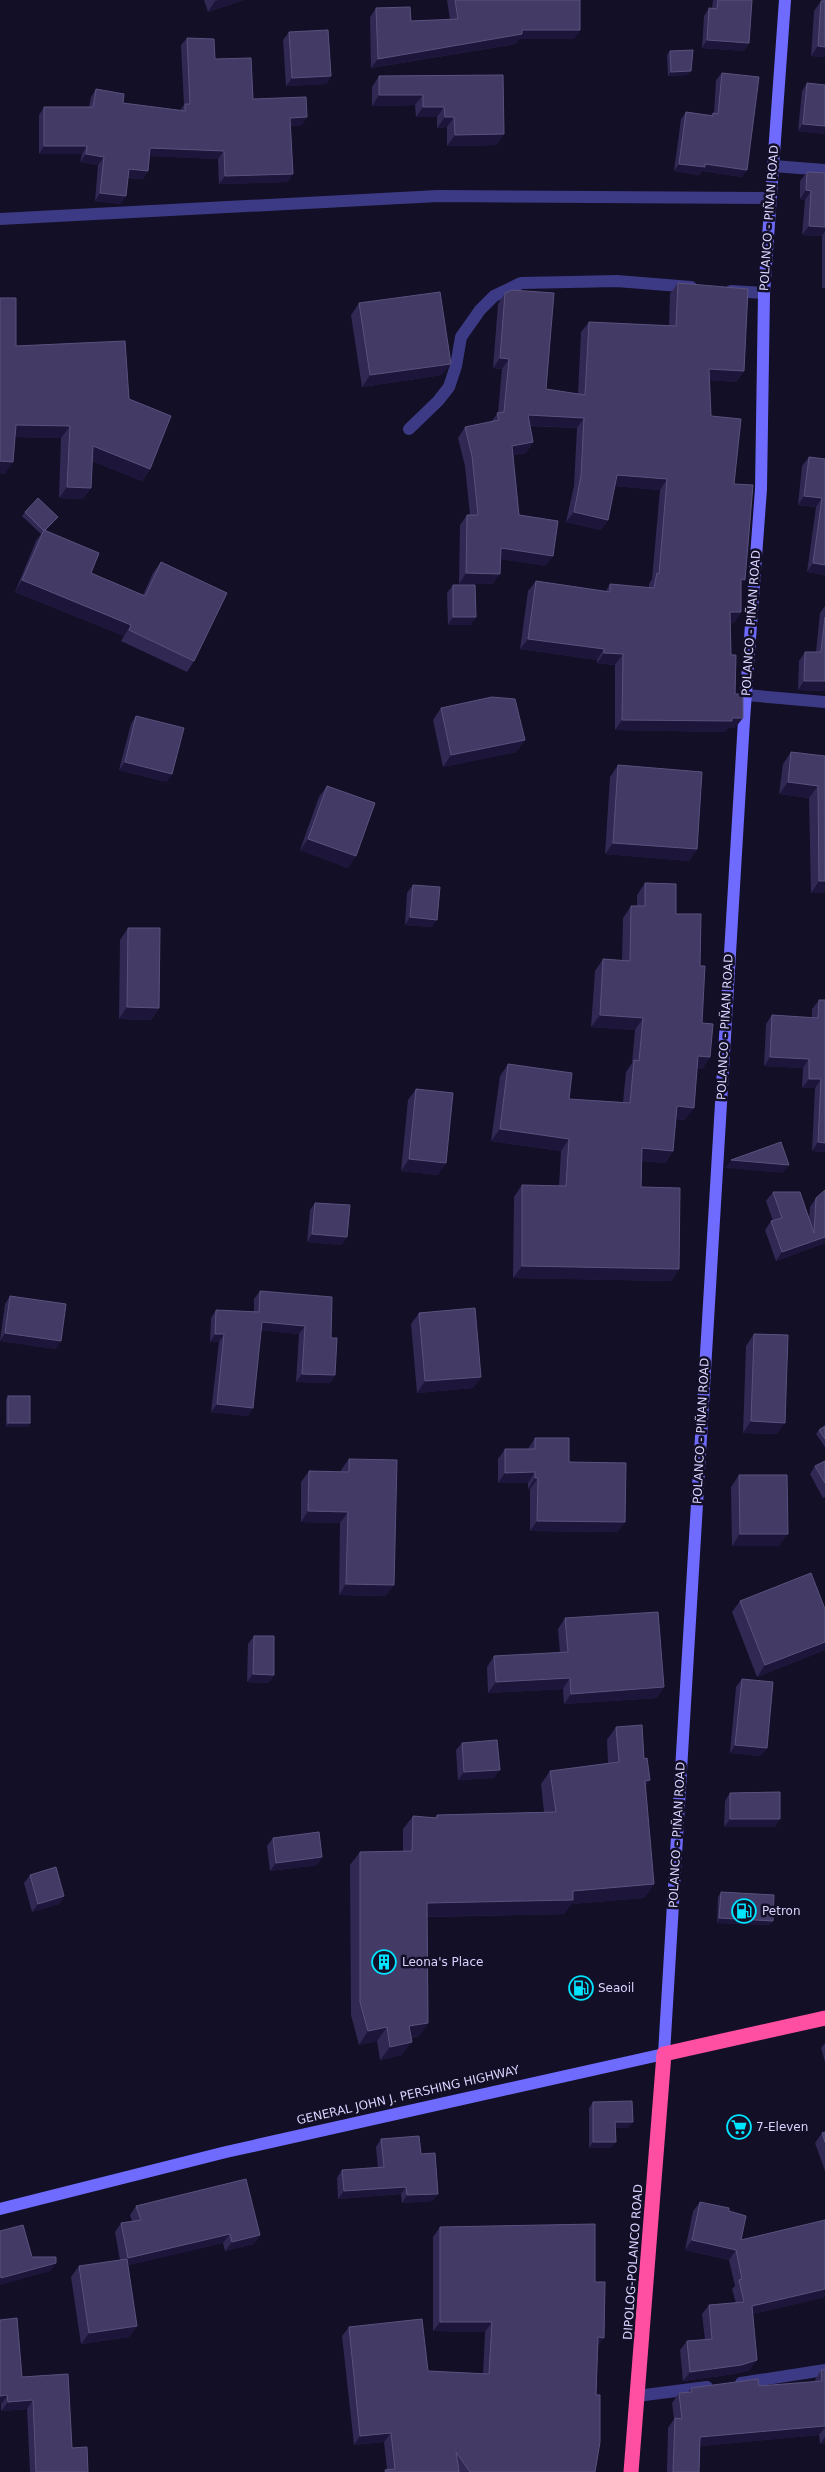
<svg xmlns="http://www.w3.org/2000/svg" width="825" height="2472" font-family="'DejaVu Sans',sans-serif">
  <style>
    .lines { fill: none; stroke-linecap: round; stroke-linejoin: round }
    .street { stroke: #3d3a85; stroke-width: 12 }
    .secondary { stroke: #6f6bff; stroke-width: 12 }
    .highway { stroke: #ff4fa3; stroke-width: 15 }
    .wall { fill: #312854 }
    .shaded-wall { fill: #1d163a }
    .building { fill: #433a66; stroke: #5a527e }
    .labels { text-anchor: middle; stroke-width: 5; stroke-linejoin: round; paint-order: stroke }
    .street-label { font-size: 12px; fill: #d9d4ff; stroke: #130f26 }
    .poi-label { font-size: 12px; fill: #d9d4ff; stroke: #130f26; text-anchor: start }
  </style>
  <rect width="100%" height="100%" fill="#130f26"/>
  <g class="lines">
    <g class="street">
      <path d="M773 166 825 170"/>
      <path d="M0 219 438 196 770 198"/>
      <path d="M731 291 764 293"/>
      <path d="M409 429 438 401 449 387 456 366 461 337 480 310 494 296 521 283 617 281 691 287"/>
      <path d="M746 695 825 702"/>
      <path d="M741 2383 825 2370"/>
      <path d="M637 2396 707 2387"/>
    </g>
    <path class="secondary" d="M0 2209 226 2152 664 2054 744 720 761 489 764 293 785 0"/>
    <path class="highway" d="M631 2472 664 2054 825 2018"/>
  </g>
  <g class="wall">
    <path d="M204 0H244L208 12Z"/>
    <path d="M447 0H580V30L574 39H519L516 44 371 68 370 17 376 8 411 21 450 20Z"/>
    <path d="M713 0H752L749 43 744 51 702 48 704 16 709 8H712Z"/>
    <path d="M822 0H825V57L811 56 814 11 821 1H822Z"/>
    <path d="M289 32 331 76 326 84 286 86 283 40Z"/>
    <path d="M187 38 215 59 253 99 302 125 290 126 288 182 219 184 218 159 150 156 148 171 143 179 128 178 121 204 95 201 98 165 80 162 82 154H39V115L44 107H89L91 97 96 89 123 103 180 110 184 105 181 45Z"/>
    <path d="M670 51 688 75 668 76 667 55Z"/>
    <path d="M722 73 742 177 702 171 699 175 674 171 681 119 686 112 711 115 713 113H714L716 80Z"/>
    <path d="M503 75 497 145 447 146V127L437 128V117H416L415 105 372 106V87L379 76Z"/>
    <path d="M807 83 825 134 798 131 802 91Z"/>
    <path d="M807 172 825 173V288H822V236L802 235 805 200 800 199V181Z"/>
    <path d="M678 283 744 371 736 382 709 380 711 416 734 484 741 585V612L734 623H730L731 655 735 728H728L725 732 615 730V665L597 663V660L520 649 528 591 536 581 606 591 610 584 649 588V584L652 579 660 490 615 486 608 520 601 530 566 522 574 486 577 428 530 426 533 442 526 453 513 455 519 515 546 566 501 559 493 584H459L460 525 467 515H470L465 466 458 438 465 427 491 422 498 413 502 369 493 368 498 304 505 293 546 389 578 394 581 332 589 322 669 326 670 294Z"/>
    <path d="M0 298 16 346 129 399 150 469 142 481 92 461 91 488 83 499 59 498 61 438 15 437 5 474 0 473Z"/>
    <path d="M359 303 442 375 362 387 351 315Z"/>
    <path d="M809 457 825 459V575L807 572 816 507 798 505 802 466Z"/>
    <path d="M25 512 58 517 46 530 91 573 143 595 153 573 161 562 194 661 187 672 121 641 124 636 15 592 36 541 41 534 22 516Z"/>
    <path d="M453 585 476 617 470 625H448L447 593Z"/>
    <path d="M825 606V691L798 690 799 661 805 652H816L820 613Z"/>
    <path d="M441 708 525 740 516 752 443 767 433 720Z"/>
    <path d="M136 716 167 782 119 770 131 724Z"/>
    <path d="M791 752 825 756V893H811L809 798 779 794 783 764Z"/>
    <path d="M618 765 697 849 689 861 605 854 610 777Z"/>
    <path d="M327 786 348 868 300 850 319 797Z"/>
    <path d="M645 883 676 914 700 966 702 1023 710 1057 702 1069 697 1068 685 1120 676 1119 673 1151 665 1163 642 1161 641 1187 679 1269 671 1281 513 1278 514 1197 522 1185 559 1186 561 1151 491 1141 500 1076 508 1064 569 1099 623 1102 626 1072 632 1063 635 1030 591 1027 595 971 603 959 622 961 623 918 631 906H637V895Z"/>
    <path d="M413 885 432 927 405 925 407 893Z"/>
    <path d="M128 928 159 1008 151 1020 119 1019 120 940Z"/>
    <path d="M819 1000H825V1152L812 1151 815 1088H802L803 1068 764 1066 766 1024 772 1015 812 1018V1009Z"/>
    <path d="M416 1089 438 1175 401 1171 408 1100Z"/>
    <path d="M825 1190V1243L776 1261 765 1230 771 1221H773L766 1201 773 1192 809 1218 810 1207 816 1198Z"/>
    <path d="M315 1203 342 1245 307 1242 310 1210Z"/>
    <path d="M260 1291 331 1338 335 1375 330 1383 296 1382 299 1334 261 1330 248 1416 211 1412 219 1342H210L211 1318 216 1310 254 1312V1299Z"/>
    <path d="M10 1296 56 1349 0 1341 5 1304Z"/>
    <path d="M419 1313 481 1377 473 1388 417 1393 411 1324Z"/>
    <path d="M754 1334 777 1434 743 1433 746 1346Z"/>
    <path d="M8 1396 30 1423 28 1427H6V1400Z"/>
    <path d="M825 1426V1447L816 1434 819 1430Z"/>
    <path d="M535 1438 569 1462 618 1532 530 1531V1489H528V1483H498V1459L505 1449H528Z"/>
    <path d="M349 1459 386 1596 339 1595 340 1523 301 1522V1482L309 1471 341 1472V1470Z"/>
    <path d="M825 1461V1497L823 1498 810 1474 815 1466Z"/>
    <path d="M739 1475 779 1546H732L731 1487Z"/>
    <path d="M740 1601 825 1609V1650L757 1677 732 1612Z"/>
    <path d="M565 1618 657 1698 564 1704 563 1689 488 1693 487 1667 494 1656 560 1653 558 1629Z"/>
    <path d="M254 1636 274 1675 268 1683 247 1682 248 1644Z"/>
    <path d="M742 1679 761 1756 730 1753 736 1687Z"/>
    <path d="M616 1727 645 1786 654 1884 644 1898 571 1904 564 1914 427 1917 428 2023 419 2036 411 2038 402 2055 380 2060 377 2041 359 2045 351 2015 350 1865 360 1852 403 1851V1829L413 1816 435 1818 437 1815 544 1812 541 1784 550 1771 608 1763 607 1740Z"/>
    <path d="M462 1743 494 1778 458 1780 456 1750Z"/>
    <path d="M730 1793 775 1827H724L725 1801Z"/>
    <path d="M273 1838 322 1857 317 1865 270 1871 267 1846Z"/>
    <path d="M30 1875 64 1896 59 1904 32 1912 24 1883Z"/>
    <path d="M721 1892 770 1925 717 1923 718 1897Z"/>
    <path d="M825 2043V2062L821 2048Z"/>
    <path d="M593 2102 628 2128H615L611 2148H589V2108Z"/>
    <path d="M825 2132V2171L815 2143 822 2133Z"/>
    <path d="M381 2139 421 2154 433 2201 402 2203 401 2194 338 2199 337 2178 342 2170 378 2168 376 2147Z"/>
    <path d="M700 2202 729 2211 741 2240 825 2297 752 2314 750 2370 734 2374 683 2381 680 2350 687 2341 705 2340 702 2314 709 2305 736 2303 732 2289 735 2286 729 2260 685 2250 693 2211Z"/>
    <path d="M136 2206 260 2235 254 2244 225 2251 223 2243 128 2265 137 2326 129 2337 81 2344 71 2277 79 2266 120 2260 115 2232 121 2223 132 2221 130 2215Z"/>
    <path d="M440 2227 595 2282 598 2346 596 2395 595 2472H384L385 2470 387 2469 384 2442 354 2445 342 2336 349 2327 428 2371 483 2374 485 2332 433 2331V2237Z"/>
    <path d="M821 2370H825V2443L820 2444 819 2435 700 2446 699 2472H667L668 2428 674 2419 672 2403 679 2393 688 2392 691 2388 759 2386 815 2382V2380Z"/>
    <path d="M22 2377 72 2448 88 2472H30L27 2409 1 2411V2404L0 2405Z"/>
  </g>
  <g class="shaded-wall">
    <path d="M219 0H244L208 12 215 1Z"/>
    <path d="M522 30H580L574 39H519L516 44 371 68 378 59Z"/>
    <path d="M707 40 749 43 744 51 702 48Z"/>
    <path d="M818 46 825 47V57L811 56Z"/>
    <path d="M691 71 688 75 668 76 671 72Z"/>
    <path d="M331 76 326 84 286 86 292 78Z"/>
    <path d="M379 95H423L415 105 372 106Z"/>
    <path d="M423 107H444L437 117H416Z"/>
    <path d="M307 117 302 125 284 126 290 118Z"/>
    <path d="M445 117H454L447 127 437 128Z"/>
    <path d="M803 124 825 126V134L798 131Z"/>
    <path d="M504 134 497 145 447 146 455 135Z"/>
    <path d="M44 146H87L82 154H39Z"/>
    <path d="M150 148 224 151 218 159 145 156Z"/>
    <path d="M86 154 104 157 98 165 80 162Z"/>
    <path d="M679 164H705L747 170 742 177 702 171 699 175 674 171Z"/>
    <path d="M129 169 148 171 143 179 123 177Z"/>
    <path d="M293 174 288 182 219 184 225 176Z"/>
    <path d="M806 190 811 191 805 200 800 199Z"/>
    <path d="M100 193 126 196 121 204 95 201Z"/>
    <path d="M809 226 825 227V231L822 236 802 235Z"/>
    <path d="M500 358 509 359 502 369 493 368Z"/>
    <path d="M451 364 442 375 362 387 370 375Z"/>
    <path d="M709 369 744 371 736 382 701 380Z"/>
    <path d="M528 415 584 418 577 428 521 425Z"/>
    <path d="M16 425 70 426 61 438 8 437Z"/>
    <path d="M533 442 526 453 505 456 512 446Z"/>
    <path d="M93 446 150 469 142 481 84 458Z"/>
    <path d="M0 461 13 462 5 474 0 473Z"/>
    <path d="M617 475 667 479 660 490 610 486Z"/>
    <path d="M67 487 91 488 83 499 59 498Z"/>
    <path d="M804 496 822 498 816 507 798 505Z"/>
    <path d="M574 512 608 520 601 530 566 522Z"/>
    <path d="M501 548 553 556 546 566 493 558Z"/>
    <path d="M813 563 825 565V575L807 572Z"/>
    <path d="M466 573 500 574 493 584H459Z"/>
    <path d="M741 579 745 580 738 590Z"/>
    <path d="M22 580 131 625 124 636 15 592Z"/>
    <path d="M730 612H741L734 623H723Z"/>
    <path d="M453 617H476L470 625H448Z"/>
    <path d="M528 639 604 649 597 660 520 649Z"/>
    <path d="M604 653 623 654 615 665 597 663Z"/>
    <path d="M804 681H825V691L798 690Z"/>
    <path d="M743 718 735 728H728L725 732 615 730 622 720Z"/>
    <path d="M525 740 516 752 443 767 451 755Z"/>
    <path d="M125 762 172 774 167 782 119 770Z"/>
    <path d="M788 782 818 786 809 798 779 794Z"/>
    <path d="M308 839 356 856 348 868 300 850Z"/>
    <path d="M613 843 697 849 689 861 605 854Z"/>
    <path d="M819 881H825V893H811Z"/>
    <path d="M410 917 437 920 432 927 405 925Z"/>
    <path d="M127 1007 159 1008 151 1020 119 1019Z"/>
    <path d="M600 1015 643 1018 635 1030 591 1027Z"/>
    <path d="M698 1056 710 1057 702 1069 690 1068Z"/>
    <path d="M770 1057 809 1059 803 1068 764 1066Z"/>
    <path d="M809 1079H821L815 1088H802Z"/>
    <path d="M677 1106 694 1108 685 1120 669 1118Z"/>
    <path d="M500 1129 569 1139 561 1151 491 1141Z"/>
    <path d="M818 1142 825 1143V1152L812 1151Z"/>
    <path d="M642 1148 673 1151 665 1163 634 1160Z"/>
    <path d="M409 1159 446 1163 438 1175 401 1171Z"/>
    <path d="M731 1160 789 1165 783 1173 725 1168Z"/>
    <path d="M312 1234 347 1237 342 1245 307 1242Z"/>
    <path d="M825 1237V1243L776 1261 782 1252Z"/>
    <path d="M522 1266 679 1269 671 1281 513 1278Z"/>
    <path d="M262 1322 305 1326 299 1334 256 1330Z"/>
    <path d="M5 1333 61 1341 56 1349 0 1341Z"/>
    <path d="M215 1334H224L219 1342H210Z"/>
    <path d="M302 1374 335 1375 330 1383 296 1382Z"/>
    <path d="M481 1377 473 1388 417 1393 425 1381Z"/>
    <path d="M217 1404 253 1408 248 1416 211 1412Z"/>
    <path d="M751 1421 785 1423 777 1434 743 1433Z"/>
    <path d="M8 1423H30L28 1427H6Z"/>
    <path d="M535 1472 528 1483H498L505 1473Z"/>
    <path d="M535 1478H538L530 1489H528Z"/>
    <path d="M308 1511 348 1512 340 1523 301 1522Z"/>
    <path d="M537 1521 625 1522 618 1532 530 1531Z"/>
    <path d="M740 1534H788L779 1546H732Z"/>
    <path d="M346 1584 394 1585 386 1596 339 1595Z"/>
    <path d="M825 1642V1650L757 1677 765 1665Z"/>
    <path d="M253 1674 274 1675 268 1683 247 1682Z"/>
    <path d="M570 1678 563 1689 488 1693 496 1682Z"/>
    <path d="M664 1687 657 1698 564 1704 571 1694Z"/>
    <path d="M735 1745 767 1748 761 1756 730 1753Z"/>
    <path d="M500 1770 494 1778 458 1780 464 1772Z"/>
    <path d="M650 1780 640 1794 645 1781Z"/>
    <path d="M730 1819H780L775 1827H724Z"/>
    <path d="M322 1857 317 1865 270 1871 276 1863Z"/>
    <path d="M654 1884 644 1898 571 1904 564 1914 417 1917 427 1903Z"/>
    <path d="M64 1896 59 1904 32 1912 38 1904Z"/>
    <path d="M719 1918 773 1921 770 1925 717 1923Z"/>
    <path d="M428 2023 419 2036 399 2039 409 2026Z"/>
    <path d="M387 2027 377 2041 359 2045 368 2031Z"/>
    <path d="M412 2042 402 2055 380 2060 390 2047Z"/>
    <path d="M615 2122H633L628 2128H611Z"/>
    <path d="M593 2142H616L611 2148H589Z"/>
    <path d="M406 2187 401 2194 338 2199 344 2191Z"/>
    <path d="M438 2194 433 2201 402 2203 407 2195Z"/>
    <path d="M230 2234 223 2243 122 2267 128 2258Z"/>
    <path d="M260 2235 254 2244 225 2251 232 2242Z"/>
    <path d="M692 2240 736 2250 729 2260 685 2250Z"/>
    <path d="M56 2263 51 2271 0 2285V2279L1 2278Z"/>
    <path d="M825 2289V2297L745 2316 752 2306Z"/>
    <path d="M440 2322H492L485 2332 433 2331Z"/>
    <path d="M137 2326 129 2337 81 2344 89 2333Z"/>
    <path d="M598 2337 604 2338 597 2347Z"/>
    <path d="M757 2360 750 2370 734 2374 683 2381 690 2372Z"/>
    <path d="M7 2395 1 2404 0 2405V2396Z"/>
    <path d="M33 2400 27 2409 1 2411 8 2402Z"/>
    <path d="M825 2426V2427L819 2435 693 2447 700 2437Z"/>
    <path d="M391 2433 384 2442 354 2445 360 2436Z"/>
    <path d="M825 2437V2443L820 2444Z"/>
  </g>
  <g class="building">
    <path d="M455 0H580V30H522V34L378 59 376 8 410 7 411 21 458 19Z"/>
    <path d="M718 0H752L749 43 707 40 709 8 717 9Z"/>
    <path d="M821 1H825V47L818 46Z"/>
    <path d="M328 30 331 76 292 78 289 32Z"/>
    <path d="M187 38 214 39 215 59 251 58 253 99 306 97 307 117 290 118 293 174 225 176 224 151 150 148 148 171 129 169 126 196 100 193 104 157 86 154 87 146H44V107H93L96 89 124 94 123 103 185 111V104H190Z"/>
    <path d="M693 50 691 71 671 72 670 51Z"/>
    <path d="M722 73 759 77 747 170 705 164V167L679 164 686 112 713 116V113L718 114Z"/>
    <path d="M503 75 504 134 455 135 454 117H445L444 107H423V95H379V76Z"/>
    <path d="M807 83 825 85V126L803 124Z"/>
    <path d="M807 172 825 173V227L809 226 811 191 806 190Z"/>
    <path d="M678 283 748 289 744 371 709 369 711 416 741 419 734 484 753 485 745 580 741 579V612H730L731 655H736L735 694H743V718H732V721L622 720 623 654 604 653V649L528 639 536 581 610 592V584L654 588 657 573 659 574 667 479 617 475 608 520 574 512 581 476 584 418 528 415 533 442 512 446 519 515 558 521 553 556 501 548 500 574 466 573 467 515H478L472 456 465 427 499 420 497 413 504 412 509 359 500 358 505 293 512 290 554 293 546 389 585 395 589 322 676 326Z"/>
    <path d="M440 292 451 364 370 375 359 303Z"/>
    <path d="M0 298H16V346L125 341 129 399 171 416 150 469 93 446 91 488 67 487 70 426 16 425 13 462 0 461Z"/>
    <path d="M809 457 825 459V565L813 563 822 498 804 496Z"/>
    <path d="M38 498 58 517 45 530H43L25 512Z"/>
    <path d="M44 530 99 553 91 573 145 596 161 562 227 593 194 661 129 630 131 625 22 580Z"/>
    <path d="M453 585H475L476 617H453Z"/>
    <path d="M825 617V681H804L805 652H821Z"/>
    <path d="M492 697 515 699 525 740 451 755 441 708Z"/>
    <path d="M136 716 184 728 172 774 125 762Z"/>
    <path d="M791 752 825 756V881H819L818 786 788 782Z"/>
    <path d="M618 765 702 772 697 849 613 843Z"/>
    <path d="M327 786 375 803 356 856 308 839Z"/>
    <path d="M645 883 676 884V914H701L700 966H705L702 1023 713 1024 710 1057 698 1056 694 1108 677 1106 673 1151 642 1148 641 1187 680 1188 679 1269 522 1266V1185L566 1186 569 1139 500 1129 508 1064 572 1073 569 1099 630 1103 634 1060 639 1061 643 1018 600 1015 603 959 630 961 631 906H645Z"/>
    <path d="M413 885 440 887 437 920 410 917Z"/>
    <path d="M128 928H160L159 1008 127 1007Z"/>
    <path d="M819 1000H825V1143L818 1142 821 1079H809V1059L770 1057 772 1015 818 1018Z"/>
    <path d="M416 1089 453 1093 446 1163 409 1159Z"/>
    <path d="M781 1142 789 1165 731 1160Z"/>
    <path d="M825 1190V1237L782 1252 771 1221 782 1218 773 1192H800L814 1233 816 1198Z"/>
    <path d="M315 1203 350 1205 347 1237 312 1234Z"/>
    <path d="M260 1291 332 1297 331 1338H337L335 1375 302 1374 305 1326 262 1322 253 1408 217 1404 224 1334H215L216 1310 259 1312Z"/>
    <path d="M10 1296 66 1304 61 1341 5 1333Z"/>
    <path d="M475 1308 481 1377 425 1381 419 1313Z"/>
    <path d="M754 1334 788 1335 785 1423 751 1421Z"/>
    <rect x="8" y="1396" width="22" height="27"/>
    <path d="M825 1426V1439L819 1430Z"/>
    <path d="M535 1438H569V1462L626 1463 625 1522 537 1521 538 1478H535V1472L505 1473V1449H535Z"/>
    <path d="M349 1459 397 1460 394 1585 346 1584 348 1512 308 1511 309 1471 349 1472Z"/>
    <path d="M825 1461V1483L815 1466Z"/>
    <path d="M739 1475H787L788 1534H740Z"/>
    <path d="M811 1573 825 1609V1642L765 1665 740 1601Z"/>
    <path d="M658 1612 664 1687 571 1694 570 1678 496 1682 494 1656 568 1652 565 1618Z"/>
    <path d="M254 1636H274V1675L253 1674Z"/>
    <path d="M742 1679 773 1682 767 1748 735 1745Z"/>
    <path d="M642 1725 644 1759 647 1758 650 1780 645 1781 654 1884 573 1891V1900L427 1903 428 2023 409 2026 412 2042 390 2047 387 2027 368 2031 360 2002V1852L412 1851 413 1816 437 1818V1815L556 1812 550 1771 619 1762 616 1727Z"/>
    <path d="M497 1740 500 1770 464 1772 462 1743Z"/>
    <path d="M780 1792V1819H730V1793Z"/>
    <path d="M319 1832 322 1857 276 1863 273 1838Z"/>
    <path d="M56 1867 64 1896 38 1904 30 1875Z"/>
    <path d="M721 1892 774 1895 773 1921 719 1918Z"/>
    <path d="M632 2101 633 2122H615L616 2142H593V2102Z"/>
    <path d="M825 2132V2142L822 2133Z"/>
    <path d="M419 2136 421 2154 435 2153 438 2194 407 2195 406 2187 344 2191 342 2170 384 2167 381 2139Z"/>
    <path d="M246 2179 260 2235 232 2242 230 2234 128 2258 121 2223 141 2220 136 2206Z"/>
    <path d="M700 2202 729 2208V2211L746 2216 741 2240 825 2220V2289L752 2306 757 2360 741 2365 690 2372 687 2341 712 2339 709 2305 744 2302 739 2280 742 2279 736 2250 692 2240Z"/>
    <path d="M595 2224V2282H605L604 2338 598 2337 596 2395H600V2442L595 2472H470L456 2452 459 2472H386L385 2470 395 2469 391 2433 360 2436 349 2327 422 2319 428 2371 489 2374 492 2322H440V2227Z"/>
    <path d="M23 2225 32 2257H56V2263L1 2278 0 2274V2231Z"/>
    <path d="M127 2259 137 2326 89 2333 79 2266Z"/>
    <path d="M17 2318 22 2377 68 2374 72 2448 87 2447 88 2472H36L33 2400 8 2402 7 2395 0 2396V2320Z"/>
    <path d="M821 2370H825V2426L700 2437 699 2472H673L675 2418 682 2419 679 2393 692 2392 691 2388 758 2379 759 2386 822 2381Z"/>
  </g>
  <defs>
    <g id="fuel-ring" transform="scale(1.25)"><circle r="9.5" fill="#130f26" stroke="#00e5ff" stroke-width="1.5"/><path d="M-5.5-6h7V0h2V4h1.3V-2.5L3-4.5l.8-.8L6-3V5H2.5V1h-1V6h-7ZM-4.2-4.7v3.2H.2V-4.7Z" fill="#00e5ff"/></g>
    <g id="building-ring" transform="scale(1.25)"><circle r="9.5" fill="#130f26" stroke="#00e5ff" stroke-width="1.5"/><path d="M-4-6H4V6H1V3H-1V6H-4ZM-2.5-4.3h1.7v1.8h-1.7ZM.8-4.3h1.7v1.8H.8ZM-2.5-1h1.7V.8h-1.7ZM.8-1h1.7V.8H.8Z" fill="#00e5ff"/></g>
    <g id="supermarket-ring" transform="scale(1.25)"><circle r="9.5" fill="#130f26" stroke="#00e5ff" stroke-width="1.5"/><path d="M-6-5.5h2.5l.6 2H6L4.5 2H-2.5L-4.4-4H-6ZM-1.5 3.2a1.3 1.3 0 1 0 .1 0ZM3 3.2a1.3 1.3 0 1 0 .1 0Z" fill="#00e5ff"/></g>
  </defs>
  <g fill-rule="evenodd">
    <use href="#fuel-ring" x="744" y="1911"/>
    <use href="#building-ring" x="384" y="1962"/>
    <use href="#fuel-ring" x="581" y="1988"/>
    <use href="#supermarket-ring" x="739" y="2127"/>
  </g>
  <g class="labels">
    <g class="street-label">
      <text transform="translate(769 218) rotate(-86)" y="4">POLANCO - PIÑAN ROAD</text>
      <text transform="translate(751 623) rotate(-86)" y="4">POLANCO - PIÑAN ROAD</text>
      <text transform="translate(725 1027) rotate(-87)" y="4">POLANCO - PIÑAN ROAD</text>
      <text transform="translate(701 1431) rotate(-87)" y="4">POLANCO - PIÑAN ROAD</text>
      <text transform="translate(677 1835) rotate(-87)" y="4">POLANCO - PIÑAN ROAD</text>
      <text transform="translate(408 2095) rotate(-13)" y="4">GENERAL JOHN J. PERSHING HIGHWAY</text>
      <text transform="translate(633 2262) rotate(-86)" y="4">DIPOLOG-POLANCO ROAD</text>
    </g>
    <g class="poi-label">
      <text x="762" y="1915">Petron</text>
      <text x="402" y="1966">Leona's Place</text>
      <text x="598" y="1992">Seaoil</text>
      <text x="756" y="2131">7-Eleven</text>
    </g>
  </g>
</svg>
